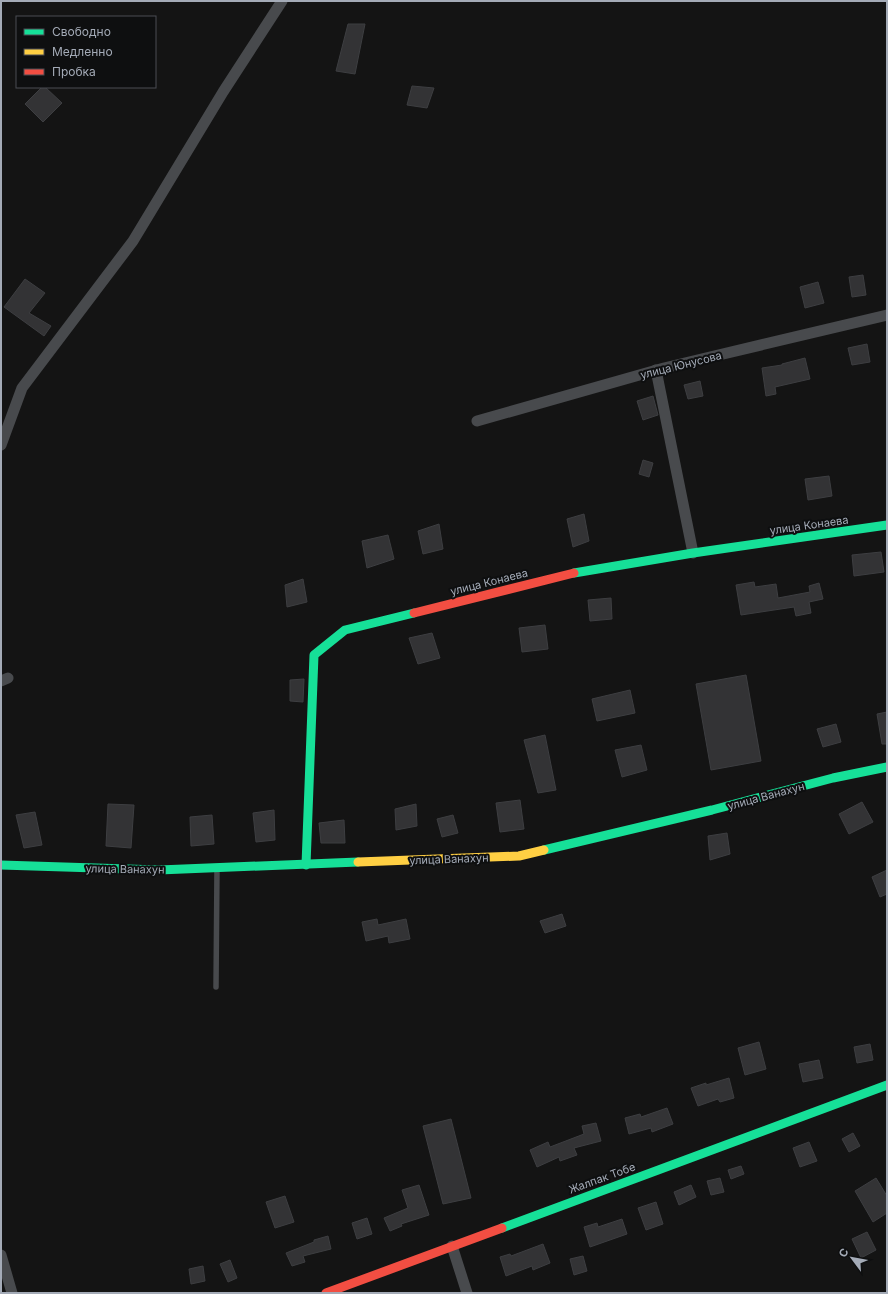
<svg xmlns="http://www.w3.org/2000/svg" width="888" height="1294" font-family="Inter,sans-serif">
  <style>
    .building { fill: #333335; stroke: #3d3e41 }
    .lines { fill: none; stroke-linecap: round; stroke-linejoin: round }
    .lane { stroke: #484a4d; stroke-width: 5.5 }
    .street { stroke: #484a4d; stroke-width: 11 }
    .fast { stroke: #16e098; stroke-width: 9 }
    .slow { stroke: #ffcf43; stroke-width: 9 }
    .jam { stroke: #f24e42; stroke-width: 9 }
    .labels { text-anchor: middle; stroke-width: 4; stroke-linejoin: round; paint-order: stroke }
    .street-label { font-size: 11px; fill: #a4abb7; stroke: #0e0f10 }
  </style>
  <rect width="100%" height="100%" fill="#141414"/>
  <g class="building">
    <path d="M348 24H365L355 74 336 71Z"/>
    <path d="M412 86 434 88 427 108 407 105Z"/>
    <path d="M42 87H45L62 103 43 122 25 104Z"/>
    <path d="M863 275 866 295 852 297 849 277Z"/>
    <path d="M25 279 45 293 29 313 51 326 44 336 4 307Z"/>
    <path d="M818 282 824 303 805 308 800 287Z"/>
    <path d="M867 344 870 362 852 365 848 348Z"/>
    <path d="M805 358 810 379 775 387 776 394 766 396 762 368 782 365V364Z"/>
    <path d="M700 381 703 396 688 399 684 385Z"/>
    <path d="M653 396 658 415 643 420 637 401Z"/>
    <path d="M643 460 653 463 649 477 639 474Z"/>
    <path d="M829 476 832 496 808 500 805 479Z"/>
    <path d="M584 514 589 541 573 547 567 519Z"/>
    <path d="M439 524 443 549 423 554 418 531Z"/>
    <path d="M388 535 394 559 367 568 362 541Z"/>
    <path d="M881 552 884 572 854 576 852 555Z"/>
    <path d="M303 579 307 602 287 607 285 585Z"/>
    <path d="M754 582 755 587 776 584 778 598 810 592 809 586 819 583 823 599 809 602 811 613 796 616 794 607 741 615 736 585Z"/>
    <path d="M611 598 612 619 590 621 588 600Z"/>
    <path d="M545 625 548 649 522 652 519 628Z"/>
    <path d="M432 633 440 658 418 664 409 638Z"/>
    <path d="M746 675 761 761 711 770 696 684Z"/>
    <path d="M304 679 303 702 290 701V680Z"/>
    <path d="M630 690 635 713 597 721 592 699Z"/>
    <path d="M887 712V744H882L877 714Z"/>
    <path d="M836 724 841 742 823 747 817 729Z"/>
    <path d="M545 735 556 790 538 793 524 740Z"/>
    <path d="M641 745 647 770 622 777 615 750Z"/>
    <path d="M520 800 524 829 500 832 496 803Z"/>
    <path d="M862 802 873 822 849 834 839 814Z"/>
    <path d="M108 804 134 805 131 848 106 846Z"/>
    <path d="M416 804 417 826 396 830 395 809Z"/>
    <path d="M274 810 275 840 256 842 253 813Z"/>
    <path d="M35 812 42 845 24 848 16 815Z"/>
    <path d="M212 815 214 844 191 846 190 817Z"/>
    <path d="M453 815 458 833 442 837 437 819Z"/>
    <path d="M344 820 345 843H321L319 823Z"/>
    <path d="M727 833 730 854 710 860 708 836Z"/>
    <path d="M887 870V894L880 897 872 877Z"/>
    <path d="M562 914 566 926 545 933 540 921Z"/>
    <path d="M377 919 378 925 406 919 410 939 389 943 388 936 366 941 362 922Z"/>
    <path d="M759 1042 766 1069 745 1075 738 1048Z"/>
    <path d="M870 1044 873 1060 857 1063 854 1047Z"/>
    <path d="M819 1060 823 1078 803 1082 799 1064Z"/>
    <path d="M729 1078 734 1098 720 1102 718 1099 698 1106 691 1088 706 1083V1085Z"/>
    <path d="M667 1108 673 1124 652 1132 651 1128 629 1134 625 1118 640 1114 641 1117Z"/>
    <path d="M451 1119 471 1198 443 1204 423 1126Z"/>
    <path d="M596 1123 601 1141 574 1148 577 1155 560 1161 559 1157 537 1167 530 1150 548 1142 550 1147 584 1134 582 1126Z"/>
    <path d="M853 1133 860 1146 849 1152 842 1139Z"/>
    <path d="M809 1142 817 1161 800 1167 793 1148Z"/>
    <path d="M741 1166 744 1174 731 1179 728 1170Z"/>
    <path d="M720 1178 724 1192 711 1195 707 1181Z"/>
    <path d="M876 1178 887 1196V1213L873 1222 855 1191Z"/>
    <path d="M419 1185 429 1215 401 1224 402 1226 390 1231 384 1218 408 1208 402 1190Z"/>
    <path d="M691 1185 696 1197 679 1205 674 1192Z"/>
    <path d="M285 1196 294 1222 275 1228 266 1202Z"/>
    <path d="M656 1202 663 1224 646 1230 638 1208Z"/>
    <path d="M367 1218 372 1234 357 1239 352 1223Z"/>
    <path d="M622 1219 627 1234 590 1247 584 1227 597 1223 598 1227Z"/>
    <path d="M867 1232 876 1250 861 1258 852 1239Z"/>
    <path d="M328 1236 331 1249 303 1256 305 1262 292 1266 286 1253 314 1242V1240Z"/>
    <path d="M543 1244 550 1263 533 1270 532 1266 506 1276 500 1257 510 1254 511 1256Z"/>
    <path d="M583 1256 587 1271 574 1275 570 1259Z"/>
    <path d="M230 1260 237 1278 228 1282 220 1264Z"/>
    <path d="M203 1266 205 1281 191 1284 189 1269Z"/>
  </g>
  <g class="lines">
    <path class="lane" d="M216 987 217 868"/>
    <g class="street">
      <path d="M656 370 693 553"/>
      <path d="M477 421 664 368 887 315"/>
      <path d="M1 445 22 388 133 241 223 92 282 1"/>
      <path d="M1 681 8 678"/>
      <path d="M452 1246 467 1293"/>
      <path d="M1 1255 12 1293"/>
    </g>
    <g class="fast">
      <path d="M574 573 693 553 887 525"/>
      <path d="M544 850 712 810 833 778 887 767"/>
      <path d="M1 865 159 870 358 862"/>
      <path d="M306 865 314 655 345 630 414 613"/>
      <path d="M502 1228 887 1085"/>
    </g>
    <path class="slow" d="M358 862 519 856 544 850"/>
    <g class="jam">
      <path d="M414 613 574 573"/>
      <path d="M326 1293 502 1228"/>
    </g>
  </g>
  <g class="labels">
    <g class="street-label">
      <text transform="translate(681 365) rotate(-14)" y="4">улица Юнусова</text>
      <text transform="translate(809 525) rotate(-8)" y="4">улица Конаева</text>
      <text transform="translate(489 582) rotate(-14)" y="4">улица Конаева</text>
      <text transform="translate(766 796) rotate(-15)" y="4">улица Ванахун</text>
      <text transform="translate(449 859) rotate(-2)" y="4">улица Ванахун</text>
      <text transform="translate(125 869) rotate(1)" y="4">улица Ванахун</text>
      <text transform="translate(602 1178) rotate(-20)" y="4">Жалпак Тобе</text>
    </g>
  </g>
  <rect width="888" height="1294" fill="none" stroke="#a4abb7" stroke-width="4"/>
  <rect x="16" y="16" width="140" height="72" fill="#0e0f10" stroke="#4a4d53"/>
  <rect x="24" y="29" width="20" height="6" fill="#16e098" stroke="#4a4d53"/>
  <text x="52" y="36" font-size="12" fill="#a4abb7">Свободно</text>
  <rect x="24" y="49" width="20" height="6" fill="#ffcf43" stroke="#4a4d53"/>
  <text x="52" y="56" font-size="12" fill="#a4abb7">Медленно</text>
  <rect x="24" y="69" width="20" height="6" fill="#f24e42" stroke="#4a4d53"/>
  <text x="52" y="76" font-size="12" fill="#a4abb7">Пробка</text>
  <g transform="translate(852 1258) rotate(302)" stroke="#0e0f10" stroke-width="3" paint-order="stroke">
  <path d="M0-3L7 15L0 10L-7 15Z" fill="#a4abb7"/>
  <text y="-6" font-size="11" font-weight="bold" text-anchor="middle" fill="#a4abb7">С</text>
  </g>
</svg>
